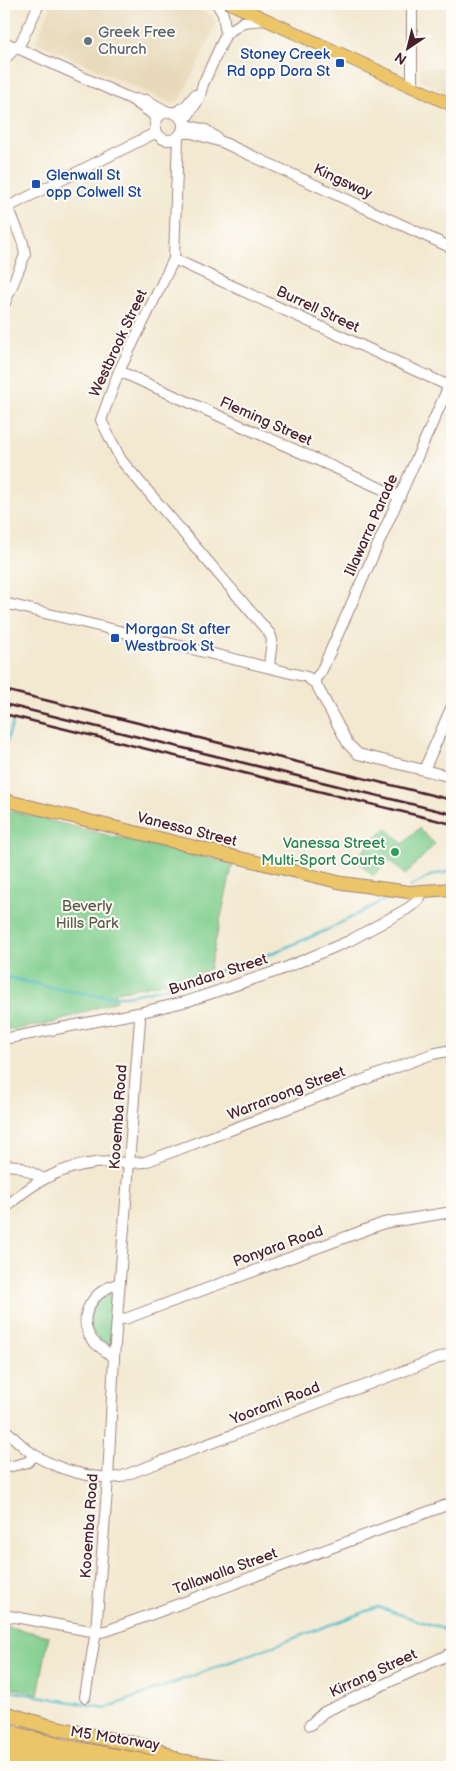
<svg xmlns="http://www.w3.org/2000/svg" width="456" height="1771" font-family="'Balsamiq Sans',sans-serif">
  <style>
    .built { fill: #e8d9ba }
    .green { fill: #7fcd8c; stroke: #64765c }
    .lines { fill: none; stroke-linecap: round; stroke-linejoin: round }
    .stream { stroke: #4cbac6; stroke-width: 2.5 }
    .minor-casing { stroke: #9e847e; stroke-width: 12 }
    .major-casing { stroke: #9e847e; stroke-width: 14 }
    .highway-casing { stroke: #9e847e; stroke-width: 16 }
    .minor { stroke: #fff; stroke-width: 10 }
    .major { stroke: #edc569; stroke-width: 12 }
    .highway { stroke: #edc569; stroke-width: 14 }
    .rail { stroke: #4a1f2b; stroke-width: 2.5 }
    .worship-dot { fill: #6b7280; stroke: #fdfcf7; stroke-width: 2 }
    .transit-dot { fill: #1a4fb4; stroke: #fdfcf7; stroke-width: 2 }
    .leisure-dot { fill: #2e9e5b; stroke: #fdfcf7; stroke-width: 2 }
    .labels { text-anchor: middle; stroke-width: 4; stroke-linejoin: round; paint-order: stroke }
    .worship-label { font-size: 15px; fill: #5b616d; stroke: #fdfcf7; text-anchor: start }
    .transit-label { font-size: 15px; fill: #164399; stroke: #fdfcf7; text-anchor: start }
    .street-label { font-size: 15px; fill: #4a1f2b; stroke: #fdfcf7 }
    .leisure-label { font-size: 15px; fill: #27864d; stroke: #fdfcf7; text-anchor: end }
    .park-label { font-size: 15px; fill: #5d5c4d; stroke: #fdfcf7 }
  </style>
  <rect width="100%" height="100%" fill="#fdfcf7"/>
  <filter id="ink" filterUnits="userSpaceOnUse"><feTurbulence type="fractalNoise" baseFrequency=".02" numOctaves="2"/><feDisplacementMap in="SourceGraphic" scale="10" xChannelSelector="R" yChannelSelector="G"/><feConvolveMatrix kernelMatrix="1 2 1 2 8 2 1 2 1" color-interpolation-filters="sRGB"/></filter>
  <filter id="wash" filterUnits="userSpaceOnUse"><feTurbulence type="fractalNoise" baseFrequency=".0096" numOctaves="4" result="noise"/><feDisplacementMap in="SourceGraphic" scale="20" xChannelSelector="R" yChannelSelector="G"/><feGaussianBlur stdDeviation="1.12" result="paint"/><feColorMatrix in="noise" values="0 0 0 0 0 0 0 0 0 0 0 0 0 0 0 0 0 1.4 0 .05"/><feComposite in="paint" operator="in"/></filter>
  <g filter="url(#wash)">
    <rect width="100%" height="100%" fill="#f3e8d0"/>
    <g class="built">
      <path d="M52 4H187L212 16 216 25 182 97 176 103H171L36 42Z"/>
      <path d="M452 67V96L421 81 420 68Z"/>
    </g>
    <g class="green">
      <path d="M4 809 111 836 233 863 209 970 173 981 116 992V1001L53 1023 4 1031Z"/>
      <path d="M386 828 403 844 419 828 435 844 405 875 389 860 373 876 355 859Z"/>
      <path d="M114 1291 110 1346C80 1334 86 1299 114 1291Z"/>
      <path d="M4 1626 49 1636 38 1694 4 1686Z"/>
    </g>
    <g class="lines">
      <g class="stream">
        <path d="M4 750 13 722"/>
        <path d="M410 887 432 875 452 871"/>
        <path d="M4 976 49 987 101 996H126L165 988 270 954 327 930 394 895"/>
        <path d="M4 1690 106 1708 378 1607 452 1632"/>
      </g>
    </g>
  </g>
  <g filter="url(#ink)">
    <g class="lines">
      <g class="minor-casing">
        <g id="minor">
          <path d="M412 4V87"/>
          <path d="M226 34 243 22 265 20"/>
          <path d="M4 42 131 99 151 113 157 120"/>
          <path d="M4 60 21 42 39 4"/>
          <path d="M132 99 146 100 168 112"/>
          <circle cx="169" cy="126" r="14"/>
          <path d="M174 113 186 106 195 95"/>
          <path d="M183 123 199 99 203 84 226 34 223 14 217 4"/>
          <path d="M183 124 206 130 217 138"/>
          <path d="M181 133H192L222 142 452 248"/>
          <path d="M178 137 174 259 119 371 101 420 121 460 270 634 272 640 269 666"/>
          <path d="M4 209 157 132"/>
          <path d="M174 259 449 386"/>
          <path d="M4 305 25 255 23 243 8 207"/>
          <path d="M119 371 400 497"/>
          <path d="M4 603 307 677 316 684 348 744 358 754 452 777"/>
          <path d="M313 681 321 672 452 379"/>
          <path d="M424 770 452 706"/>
          <path d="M4 1039 138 1013 188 1001 280 970 349 941 407 909 419 900 422 892"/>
          <path d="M4 1165 18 1166 44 1179"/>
          <path d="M4 1210C27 1185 60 1167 95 1163 111 1161 128 1164 145 1162L432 1054 452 1050"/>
          <path d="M117 1318 125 1319 133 1316 384 1223 452 1212"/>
          <path d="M114 1357C107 1352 97 1346 92 1340 75 1315 94 1290 120 1283"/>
          <path d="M4 1428C13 1437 22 1447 33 1454 56 1469 93 1480 120 1477L452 1353"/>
          <path d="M4 1468 28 1462 34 1455"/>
          <path d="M4 1615 85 1630 101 1632 109 1630 452 1503"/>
          <path d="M85 1697 96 1631 108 1478 114 1357 140 1020 138 1013"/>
          <path d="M310 1725 324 1712 452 1653"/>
        </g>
      </g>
      <g class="major-casing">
        <g id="major">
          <path d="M232 4 452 105"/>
          <path d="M4 800 342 883 409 892 452 889"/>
        </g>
      </g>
      <g class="highway-casing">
        <g id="highway">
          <path d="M4 1713 44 1725 98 1737 155 1748 178 1761"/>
          <path d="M4 1731 61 1746 109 1755 155 1763 178 1761 222 1767"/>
          <path d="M4 1743 103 1767"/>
          <path d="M4 1756 54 1767"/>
        </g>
      </g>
      <use href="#minor" class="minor"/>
      <use href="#major" class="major"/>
      <use href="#highway" class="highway"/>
      <g class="rail">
        <path d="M4 690 452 800"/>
        <path d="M4 704 452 814"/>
        <path d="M4 714 452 824"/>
      </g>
    </g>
  </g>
  <circle class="worship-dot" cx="88" cy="41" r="5"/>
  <g class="transit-dot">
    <rect x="335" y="58" width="10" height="10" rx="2.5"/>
    <rect x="31" y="179" width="10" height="10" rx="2.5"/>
    <rect x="110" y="633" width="10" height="10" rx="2.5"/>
  </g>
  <circle class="leisure-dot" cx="395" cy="852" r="5"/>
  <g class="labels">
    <g class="worship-label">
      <text x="98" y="37">Greek Free<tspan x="98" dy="17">Church</tspan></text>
    </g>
    <g class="transit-label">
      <text x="330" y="59" text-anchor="end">Stoney Creek<tspan x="330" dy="17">Rd opp Dora St</tspan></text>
      <text x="46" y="180">Glenwall St<tspan x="46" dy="17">opp Colwell St</tspan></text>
      <text x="125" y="634">Morgan St after<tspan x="125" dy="17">Westbrook St</tspan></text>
    </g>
    <g class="street-label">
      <text transform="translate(343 181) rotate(25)" y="5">Kingsway</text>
      <text transform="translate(318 309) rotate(25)" y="5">Burrell Street</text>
      <text transform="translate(118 343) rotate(-65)" y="5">Westbrook Street</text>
      <text transform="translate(266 421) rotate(24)" y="5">Fleming Street</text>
      <text transform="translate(371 525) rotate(-66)" y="5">Illawarra Parade</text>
      <text transform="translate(187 829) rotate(14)" y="5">Vanessa Street</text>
      <text transform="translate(218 974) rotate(-18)" y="5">Bundara Street</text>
      <text transform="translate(286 1093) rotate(-21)" y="5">Warraroong Street</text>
      <text transform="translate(118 1117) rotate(-86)" y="5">Kooemba Road</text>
      <text transform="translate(278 1246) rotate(-20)" y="5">Ponyara Road</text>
      <text transform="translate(275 1403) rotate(-21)" y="5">Yoorami Road</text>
      <text transform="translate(89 1526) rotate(-86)" y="5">Kooemba Road</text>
      <text transform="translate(225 1571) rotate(-20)" y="5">Tallawalla Street</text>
      <text transform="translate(373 1673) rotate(-25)" y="5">Kirrang Street</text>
      <text transform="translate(115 1738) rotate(9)" y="5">M5 Motorway</text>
    </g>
    <g class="leisure-label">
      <text x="385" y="848">Vanessa Street<tspan x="385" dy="17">Multi-Sport Courts</tspan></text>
    </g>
    <g class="park-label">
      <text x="87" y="911">Beverly<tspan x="87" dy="17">Hills Park</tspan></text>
    </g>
  </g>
  <rect width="456" height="1771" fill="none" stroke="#fdfcf7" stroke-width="20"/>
  <g transform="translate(408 48) rotate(215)" stroke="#fdfcf7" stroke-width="4" paint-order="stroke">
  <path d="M0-4L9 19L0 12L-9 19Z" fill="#4a1f2b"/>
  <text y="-8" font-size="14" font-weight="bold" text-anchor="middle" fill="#4a1f2b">N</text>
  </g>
</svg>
